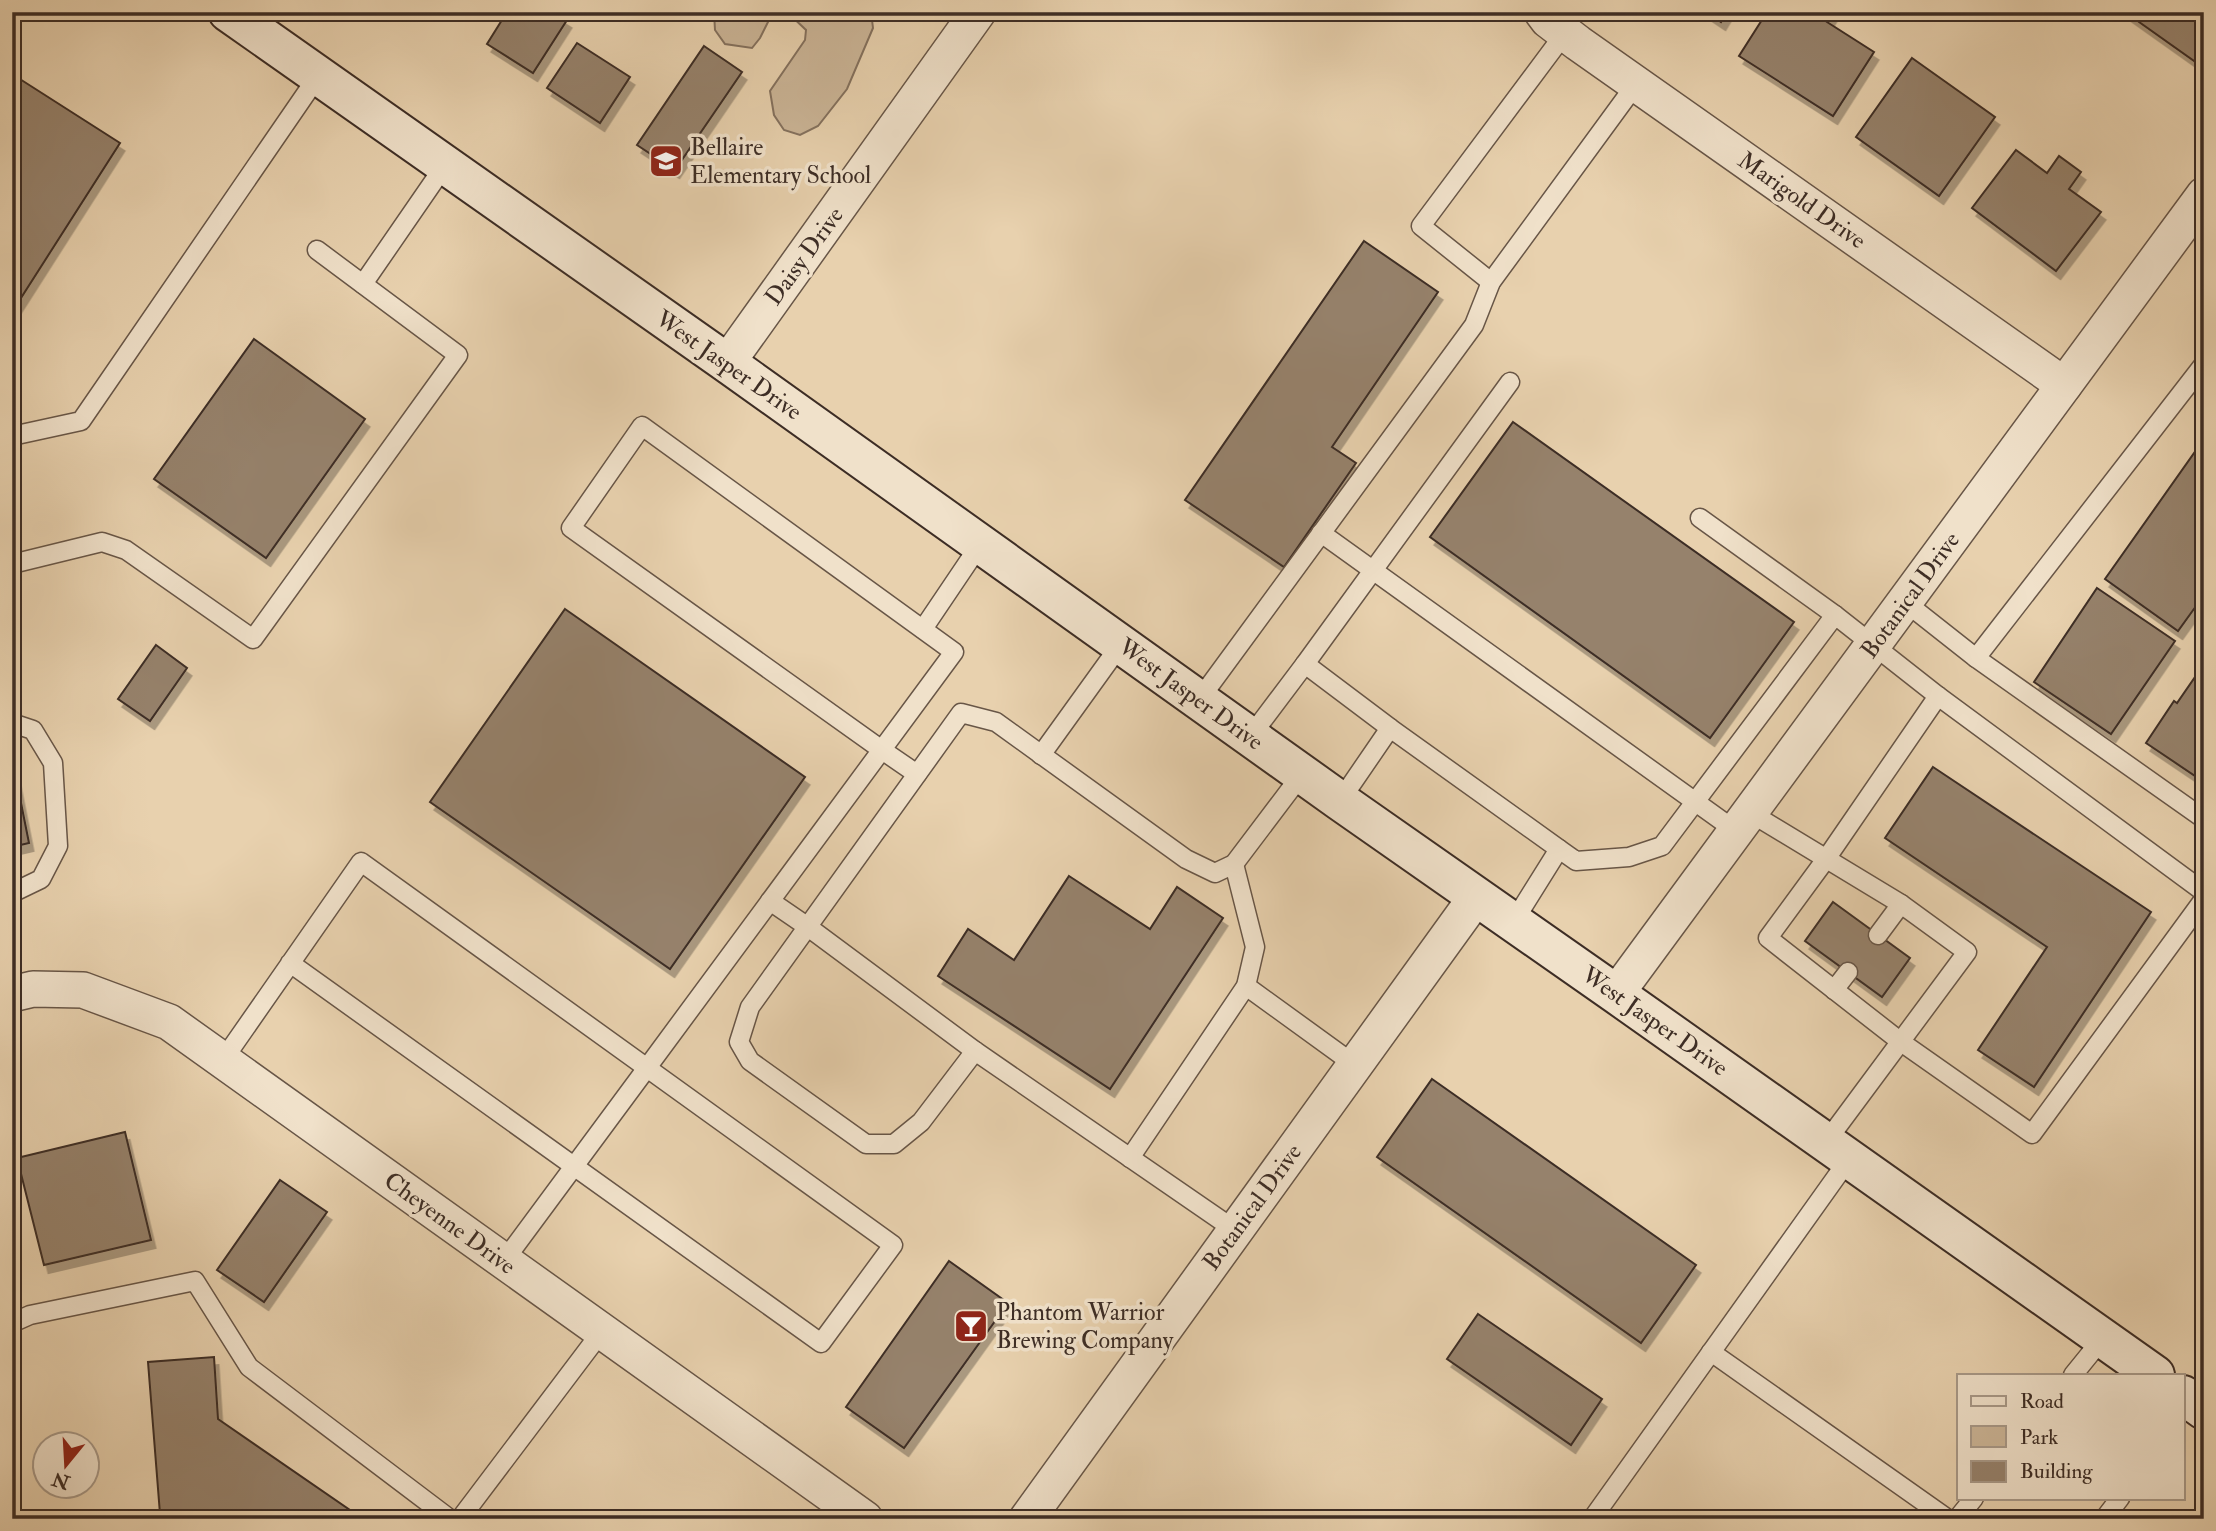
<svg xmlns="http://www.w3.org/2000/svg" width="2216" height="1531" font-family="'IM FELL Double Pica',serif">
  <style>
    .park { fill: #cbb597; stroke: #84715e; stroke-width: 2 }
    .building { fill: #96826c; stroke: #3d2d25; stroke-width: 2; filter: url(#shadow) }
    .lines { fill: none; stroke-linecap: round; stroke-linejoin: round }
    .lane-casing { stroke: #685647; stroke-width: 21 }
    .street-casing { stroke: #685647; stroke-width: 38 }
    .secondary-casing { stroke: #3d2d25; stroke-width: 42 }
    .lane { stroke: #f0e1ca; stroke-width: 18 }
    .street { stroke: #f0e1ca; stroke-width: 35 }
    .secondary { stroke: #f0e1ca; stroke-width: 38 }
    .labels { text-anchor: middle; stroke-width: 7; stroke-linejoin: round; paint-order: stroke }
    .poi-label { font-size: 24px; fill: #3d2d25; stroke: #f0e1ca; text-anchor: start }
    .street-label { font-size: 24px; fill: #3d2d25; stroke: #f0e1ca }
  </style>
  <defs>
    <filter id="shadow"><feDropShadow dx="4.5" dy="8" stdDeviation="0" flood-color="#0004"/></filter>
  </defs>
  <rect width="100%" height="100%" fill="#e8d1ae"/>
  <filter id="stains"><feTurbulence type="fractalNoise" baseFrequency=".00286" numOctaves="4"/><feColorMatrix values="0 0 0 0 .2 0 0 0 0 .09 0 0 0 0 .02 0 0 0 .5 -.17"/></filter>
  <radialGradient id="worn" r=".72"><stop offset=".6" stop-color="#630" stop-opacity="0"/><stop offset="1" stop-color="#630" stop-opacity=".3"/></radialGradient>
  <g class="park">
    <path d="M714 12H773L760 38 752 48 725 44 715 30Z"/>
    <path d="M787 12H871L873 28 847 89 818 126 800 135 784 130 774 115 770 91 805 40 806 30Z"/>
  </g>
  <g class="building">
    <path d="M507 12H554L567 20 533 73 487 44Z"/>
    <path d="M1706 12H1727L1721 22Z"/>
    <path d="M1767 12H1833L1827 22 1874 52 1833 116 1739 56Z"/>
    <path d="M2125 12H2204V68Z"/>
    <path d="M577 43 630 77 600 123 547 88Z"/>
    <path d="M704 46 742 72 675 170 637 145Z"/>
    <path d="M1912 58 1995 117 1939 196 1856 137Z"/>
    <path d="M12 74 120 143 12 312Z"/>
    <path d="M2016 150 2047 173 2059 156 2081 172 2069 189 2101 212 2056 271 1972 208Z"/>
    <path d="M1364 241 1438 292 1332 447 1356 463 1284 567 1185 500Z"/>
    <path d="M254 339 365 419 266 558 154 479Z"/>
    <path d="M1513 422 1794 622 1710 738 1430 537Z"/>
    <path d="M2204 439V595L2178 631 2105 579Z"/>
    <path d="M2097 588 2175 641 2111 734 2034 682Z"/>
    <path d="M565 609 805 777 670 969 430 802Z"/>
    <path d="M156 645 187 668 150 721 118 699Z"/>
    <path d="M2204 664V782L2146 743 2174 701 2177 703Z"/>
    <path d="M12 758 29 843 12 847Z"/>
    <path d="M1933 767 2151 912 2034 1087 1978 1050 2047 947 1885 838Z"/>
    <path d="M1069 876 1150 929 1177 887 1223 918 1110 1089 938 976 968 929 1014 960Z"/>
    <path d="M1833 902 1910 958 1882 997 1805 941Z"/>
    <path d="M1432 1079 1696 1265 1641 1343 1377 1157Z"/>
    <path d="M125 1132 151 1240 44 1265 17 1158Z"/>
    <path d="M280 1180 327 1212 264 1302 217 1270Z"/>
    <path d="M949 1261 1008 1303 904 1448 846 1407Z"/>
    <path d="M1478 1314 1602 1399 1571 1445 1447 1359Z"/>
    <path d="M214 1357 218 1419 363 1519H183L175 1513 160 1514 148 1362Z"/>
  </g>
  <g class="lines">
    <g class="lane-casing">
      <g id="lane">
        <path d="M1491 282 1421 226 1565 33"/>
        <path d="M363 284 445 165"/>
        <path d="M2204 364 1976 658 2204 819"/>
        <path d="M12 436 81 421 318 76"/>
        <path d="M1700 518 1835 615"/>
        <path d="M1321 533 1736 831"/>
        <path d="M12 564 102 542 126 550 253 639 458 355 317 250"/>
        <path d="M1905 602 1976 658"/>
        <path d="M923 629 981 543"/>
        <path d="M1305 664 1510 382"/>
        <path d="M1938 696 1826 859 1768 938 1901 1042 2032 1134 2204 899"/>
        <path d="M1199 700 1474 325 1491 282 1636 84"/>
        <path d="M12 723 33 730 53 763 58 846 41 879 12 893"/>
        <path d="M1250 737 1305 664 1390 728"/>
        <path d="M1041 755 1121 644"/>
        <path d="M1340 801 1390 728 1559 849 1514 921"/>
        <path d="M1749 812 1901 904 1967 952 1826 1142"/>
        <path d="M1559 849 1576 861 1629 857 1662 846 1835 615 1938 696 2204 892"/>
        <path d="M770 901 808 927 975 1051 1235 1230"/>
        <path d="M1878 935 1901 904"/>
        <path d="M1246 986 1355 1065"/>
        <path d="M1834 990 1848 972"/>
        <path d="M975 1051 921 1122 894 1144H866L750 1061 739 1042 750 1007 961 713 996 722 1186 859 1215 873 1234 864 1302 774"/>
        <path d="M223 1060 361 862 893 1245 821 1343 290 963"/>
        <path d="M1130 1158 1246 986 1255 947 1234 864"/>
        <path d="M504 1261C654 1058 805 855 954 652L642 426 571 528 882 750 917 774"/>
        <path d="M12 1323 30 1315 195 1281 249 1367 450 1519"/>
        <path d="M1711 1352 1948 1519"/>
        <path d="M2073 1375 2103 1338"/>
        <path d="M460 1519 602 1331"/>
        <path d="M1592 1519 1849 1159"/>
        <path d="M1957 1519 1974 1498"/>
        <path d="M2104 1519 2120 1498"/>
      </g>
    </g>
    <g class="street-casing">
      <g id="street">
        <path d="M1542 12 1548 20 1578 43 2064 385"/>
        <path d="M727 363 978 12"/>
        <path d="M12 994 33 989 83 990 169 1022 865 1519"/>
        <path d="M1616 994 2204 195"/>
        <path d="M1027 1519 1477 896"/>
      </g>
    </g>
    <g class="secondary-casing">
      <g id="secondary">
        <path d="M228 12 727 363 1340 801 1616 994 2155 1375"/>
        <path d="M2183 1395 2204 1410"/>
      </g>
    </g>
    <use href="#lane" class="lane"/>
    <use href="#street" class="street"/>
    <use href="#secondary" class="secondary"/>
  </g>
  <defs>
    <g id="school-square" transform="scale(1.75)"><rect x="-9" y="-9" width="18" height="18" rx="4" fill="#8f2418" stroke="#f0e1ca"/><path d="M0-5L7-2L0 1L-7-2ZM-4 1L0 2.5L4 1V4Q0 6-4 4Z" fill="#fff"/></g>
    <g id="bar-square" transform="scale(1.75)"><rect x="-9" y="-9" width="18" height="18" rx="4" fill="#8f2418" stroke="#f0e1ca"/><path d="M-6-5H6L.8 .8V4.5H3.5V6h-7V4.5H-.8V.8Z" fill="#fff"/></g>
  </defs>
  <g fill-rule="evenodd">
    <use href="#school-square" x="666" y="161"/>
    <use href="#bar-square" x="971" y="1326"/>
  </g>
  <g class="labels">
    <g class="poi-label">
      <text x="690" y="155">Bellaire<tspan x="690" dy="28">Elementary School</tspan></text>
      <text x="996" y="1320">Phantom Warrior<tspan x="996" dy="28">Brewing Company</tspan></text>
    </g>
    <g class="street-label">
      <text transform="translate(1802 200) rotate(35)" y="8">Marigold Drive</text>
      <text transform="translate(804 256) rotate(-54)" y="8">Daisy Drive</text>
      <text transform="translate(729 365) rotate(35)" y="8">West Jasper Drive</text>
      <text transform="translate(1910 595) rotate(-54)" y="8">Botanical Drive</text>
      <text transform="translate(1191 694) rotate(36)" y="8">West Jasper Drive</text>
      <text transform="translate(1655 1021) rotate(35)" y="8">West Jasper Drive</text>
      <text transform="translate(1252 1207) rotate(-54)" y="8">Botanical Drive</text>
      <text transform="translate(450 1223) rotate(36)" y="8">Cheyenne Drive</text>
    </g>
  </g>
  <rect width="2216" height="1531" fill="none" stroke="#e8d1ae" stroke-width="42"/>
  <rect x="14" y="14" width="2188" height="1503" fill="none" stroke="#3d2d25" stroke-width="3.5"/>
  <rect x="21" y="21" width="2174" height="1489" fill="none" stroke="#3d2d25" stroke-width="2"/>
  <rect x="1957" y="1374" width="228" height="126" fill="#f0e1ca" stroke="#a89988" stroke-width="2"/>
  <rect x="1971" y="1396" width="35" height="10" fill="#f0e1ca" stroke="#a89988" stroke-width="2"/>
  <text x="2020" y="1408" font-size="21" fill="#3d2d25">Road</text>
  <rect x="1971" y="1426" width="35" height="21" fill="#cbb597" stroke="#a89988" stroke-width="2"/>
  <text x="2020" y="1444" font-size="21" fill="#3d2d25">Park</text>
  <rect x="1971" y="1461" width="35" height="21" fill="#96826c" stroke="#a89988" stroke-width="2"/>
  <text x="2020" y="1478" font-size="21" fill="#3d2d25">Building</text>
  <g transform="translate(66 1465) rotate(198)"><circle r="33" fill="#f0e1ca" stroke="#a89988" stroke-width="2"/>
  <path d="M0-5L12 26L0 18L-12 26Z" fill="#8f2418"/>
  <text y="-10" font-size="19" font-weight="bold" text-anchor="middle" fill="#3d2d25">N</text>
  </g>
  <rect width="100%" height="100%" filter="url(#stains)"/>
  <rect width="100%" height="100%" fill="url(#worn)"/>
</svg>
